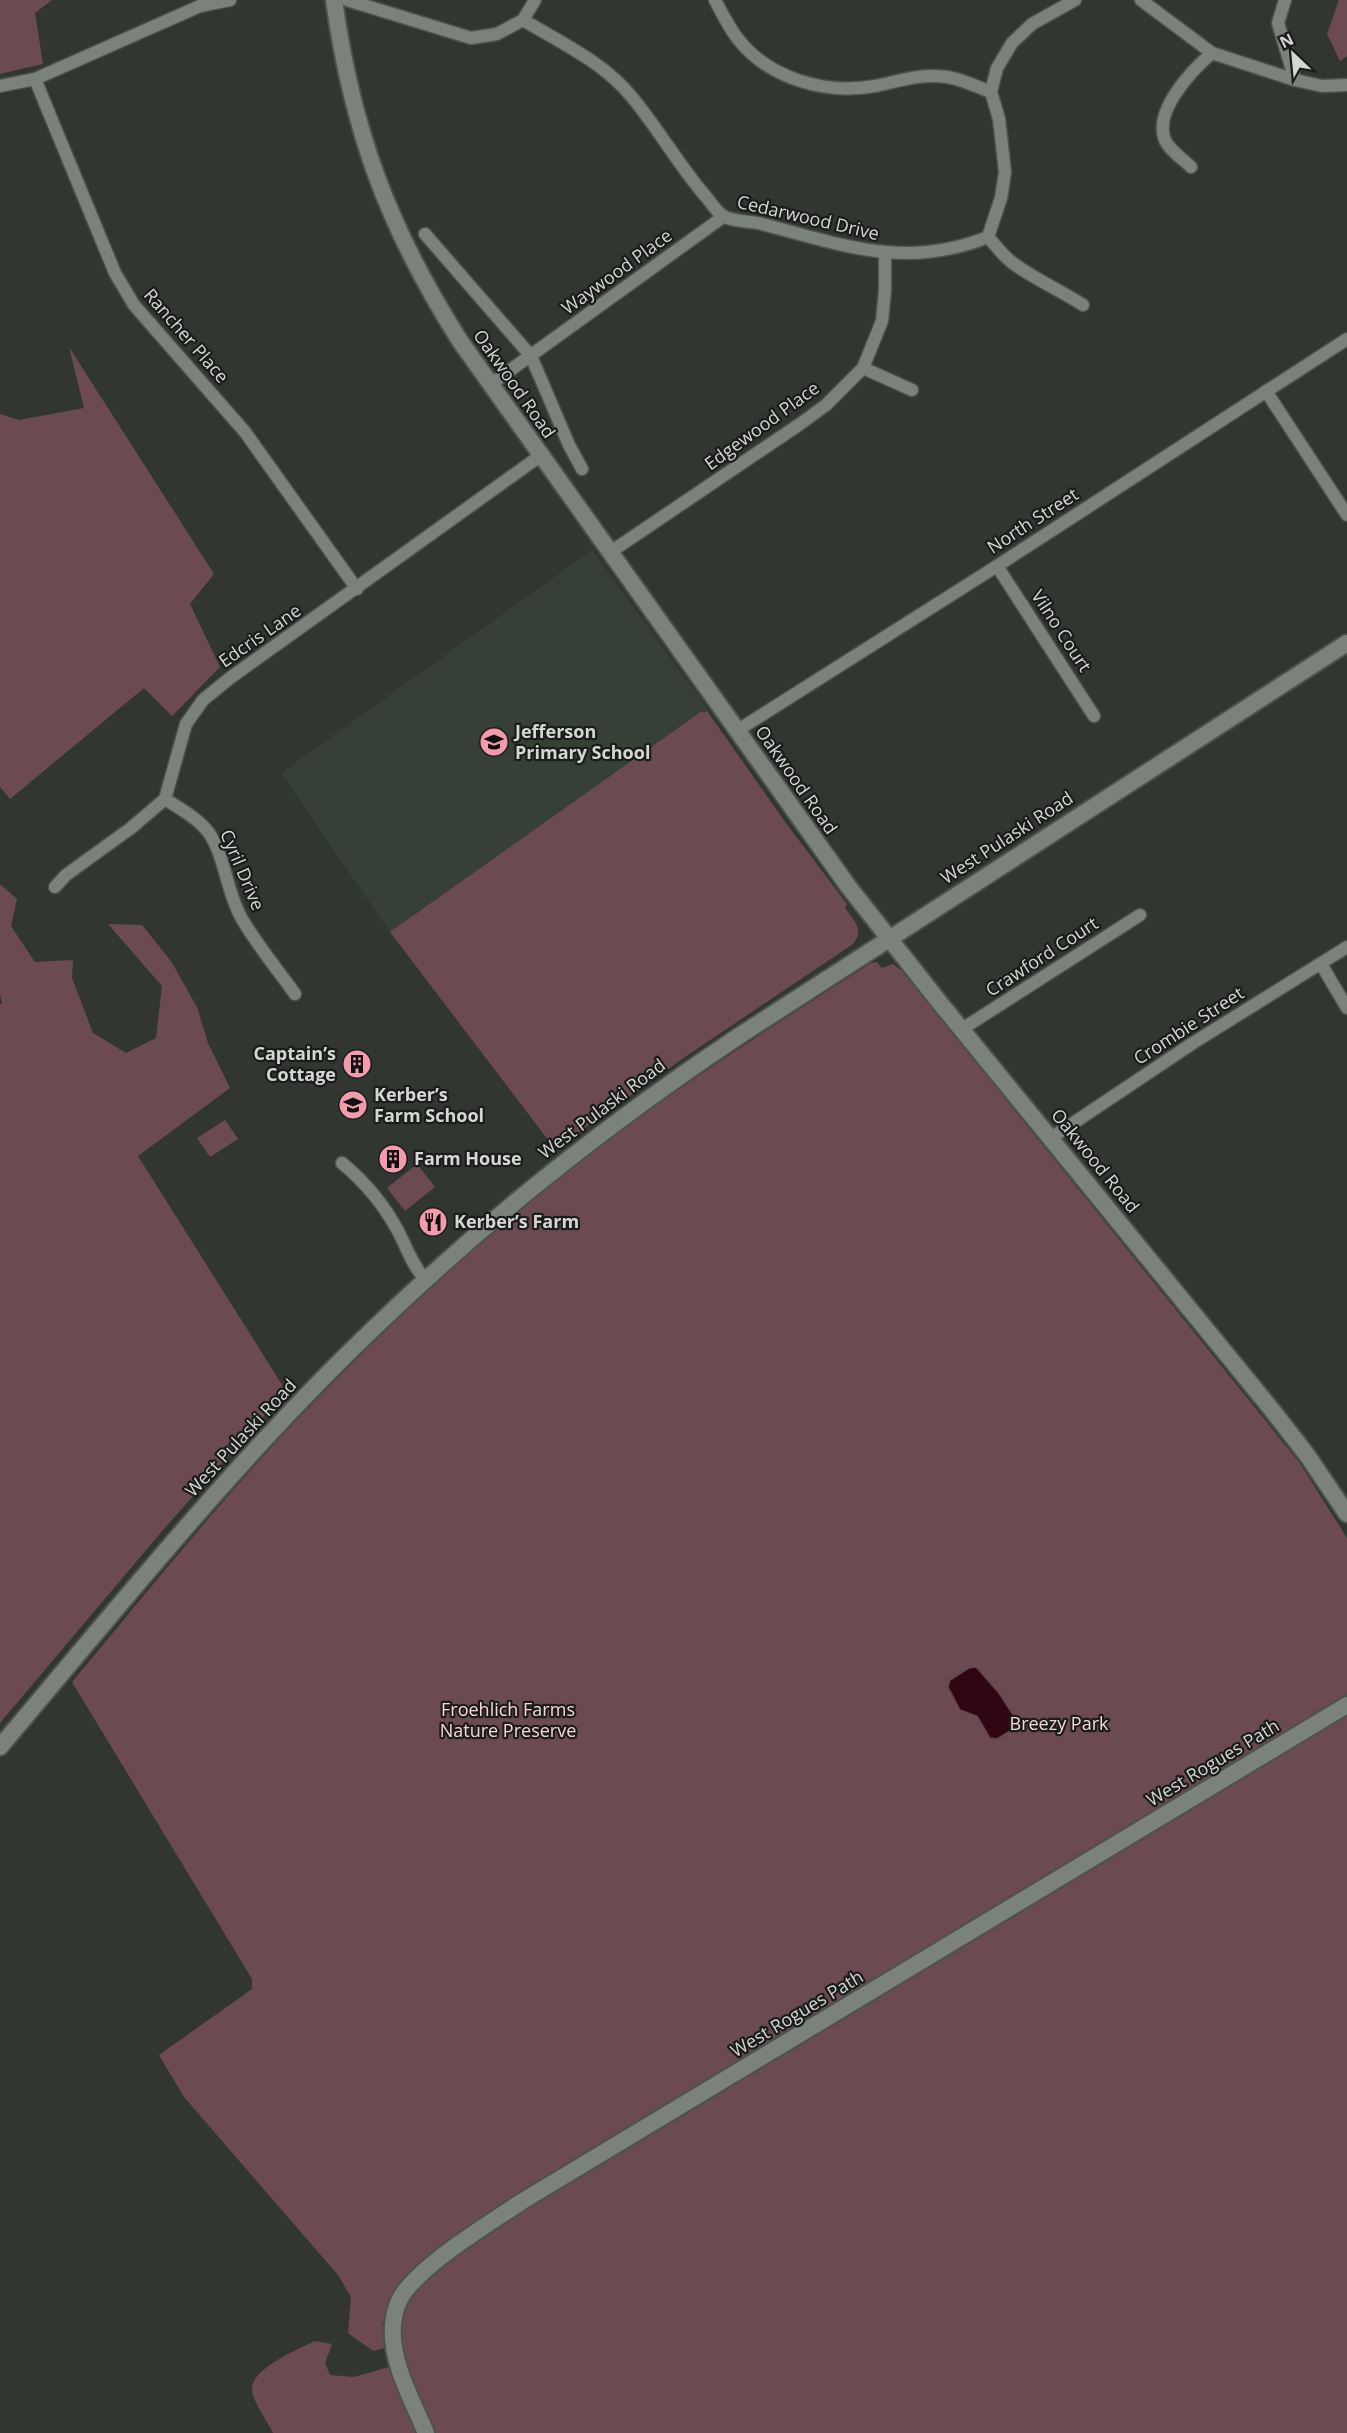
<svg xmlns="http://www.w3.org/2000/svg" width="1347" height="2433" font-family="'Open Sans',sans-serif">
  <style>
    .built { fill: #364037 }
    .green { fill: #6b4b51 }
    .water { fill: #2f0612; stroke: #60454c; stroke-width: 1.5 }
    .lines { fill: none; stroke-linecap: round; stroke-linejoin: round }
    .street-casing { stroke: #4d524d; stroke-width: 15 }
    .secondary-casing { stroke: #4d524d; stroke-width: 20 }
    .street { stroke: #7b817b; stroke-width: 12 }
    .secondary { stroke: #7b817b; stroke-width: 16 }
    .labels { text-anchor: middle; stroke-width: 4.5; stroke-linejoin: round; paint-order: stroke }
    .street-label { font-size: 18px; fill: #d4d7d4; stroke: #1b1d1b }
    .poi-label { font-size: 18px; font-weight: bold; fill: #d4d7d4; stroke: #1b1d1b; text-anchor: start }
    .park-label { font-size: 18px; fill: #f8d5db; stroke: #1b1d1b }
  </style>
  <rect width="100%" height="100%" fill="#313631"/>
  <path class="built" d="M592 550 709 711 390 932 281 773Z"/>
  <g class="green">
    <path d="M0 0H52L35 13 43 64 0 74Z"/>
    <path d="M1339 0H1347V56L1340 61 1327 34Z"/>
    <path d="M69 347 214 574 190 604 220 667 172 716 144 688 10 799 0 787V414L19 420 84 408Z"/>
    <path d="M702 711 704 713 707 711 786 823 847 904 845 908C854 920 865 930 853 944L685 1057 555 1149 390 932Z"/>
    <path d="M0 884 17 899 11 926 35 962 73 960 72 978 93 1033 126 1053 156 1038 162 986 108 924 142 925 171 961 197 1007 208 1043 230 1088 138 1156 286 1391 163 1530 0 1723V1004H2L0 994Z"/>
    <path d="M877 962 882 968 893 964 902 971 1299 1462 1347 1538V1697L398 2288 382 2325 388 2347 373 2351 348 2333 351 2297 338 2275 184 2097 159 2055 252 1989V1979L72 1682C144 1596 214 1508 291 1426 356 1358 424 1292 495 1230 611 1129 742 1046 871 963Z"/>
    <path d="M225 1120 238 1139 210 1157 197 1138Z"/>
    <path d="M417 1164 435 1187 405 1211 387 1188Z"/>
    <path d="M1347 1714V2433H432C416 2392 404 2361 398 2316 407 2308 410 2295 419 2286 451 2254 501 2226 539 2199Z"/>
    <path d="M315 2341 332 2344 325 2363 330 2375 354 2377 392 2366 418 2433H273C268 2423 253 2401 252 2391 249 2369 299 2349 315 2341Z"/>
  </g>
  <path class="water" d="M976 1667 999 1693 1017 1721 1015 1728 997 1739 990 1738 977 1716 960 1710 948 1687 950 1680 969 1668Z"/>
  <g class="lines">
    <g class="street-casing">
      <g id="street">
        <path d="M347 0 471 38 497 34 523 20 535 0"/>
        <path d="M715 0C722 13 729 28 738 39 769 79 827 95 875 86 900 81 921 73 947 77 962 79 977 87 991 92"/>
        <path d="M1141 0 1212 53 1295 80 1322 86 1347 85"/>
        <path d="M1285 0 1278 23 1295 80"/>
        <path d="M523 20C560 42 603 62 631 96 658 128 679 166 707 198 712 204 716 211 722 215 731 222 750 221 762 224 843 245 905 270 988 237"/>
        <path d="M35 79 115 273 134 305 245 432 357 589"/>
        <path d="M0 86 35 79 200 6 230 0"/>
        <path d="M1191 167C1184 160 1169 150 1165 140 1153 111 1192 70 1212 53"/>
        <path d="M425 234 531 356 569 445 582 469"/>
        <path d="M988 237 1001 198 1005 172 999 119 991 92 997 68 1012 43 1032 24 1075 0"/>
        <path d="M988 237C996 246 1004 257 1014 264 1036 280 1060 290 1083 305"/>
        <path d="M863 368 912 390"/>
        <path d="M491 384 723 217"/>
        <path d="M1266 391 1347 515"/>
        <path d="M609 553 800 424 826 405 863 368 882 321 885 290V254"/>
        <path d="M997 566 1094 716"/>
        <path d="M738 730 997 566 1347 339"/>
        <path d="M165 799C180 809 198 818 209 833 225 856 227 894 242 919 257 945 278 970 295 994"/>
        <path d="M55 887 66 875 131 828 165 799 186 724 203 700 230 678 540 456"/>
        <path d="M1321 964 1347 1008"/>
        <path d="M962 1029 1140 915"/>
        <path d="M1051 1138 1193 1043 1347 947"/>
        <path d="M342 1163C365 1182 384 1205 398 1231 407 1248 412 1265 425 1279"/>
      </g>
    </g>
    <g class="secondary-casing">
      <g id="secondary">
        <path d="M334 0C352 131 389 229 460 341L848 886 940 1003 1272 1410 1307 1455 1347 1514"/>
        <path d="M0 1747C120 1605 237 1459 372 1330 486 1220 607 1124 739 1036L1347 643"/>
        <path d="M426 2433C412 2400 390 2361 393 2325 394 2313 398 2300 405 2291 430 2259 487 2225 521 2202L1347 1705"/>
      </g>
    </g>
    <use href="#street" class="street"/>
    <use href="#secondary" class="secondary"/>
  </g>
  <defs>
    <g id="school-disc" transform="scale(1.5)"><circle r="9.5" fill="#f39aab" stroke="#1b1d1b"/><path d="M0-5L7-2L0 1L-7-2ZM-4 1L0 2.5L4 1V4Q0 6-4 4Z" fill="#111"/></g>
    <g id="building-disc" transform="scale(1.5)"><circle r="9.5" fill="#f39aab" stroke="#1b1d1b"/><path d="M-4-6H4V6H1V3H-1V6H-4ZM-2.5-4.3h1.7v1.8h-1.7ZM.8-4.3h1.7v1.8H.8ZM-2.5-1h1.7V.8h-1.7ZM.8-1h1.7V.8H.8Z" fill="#111"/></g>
    <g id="restaurant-disc" transform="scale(1.5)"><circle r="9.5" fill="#f39aab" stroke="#1b1d1b"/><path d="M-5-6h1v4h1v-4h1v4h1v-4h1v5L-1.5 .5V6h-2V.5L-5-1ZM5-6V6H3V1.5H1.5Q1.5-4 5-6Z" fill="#111"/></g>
  </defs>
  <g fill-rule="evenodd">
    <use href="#school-disc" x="494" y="742"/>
    <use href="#building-disc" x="357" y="1064"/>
    <use href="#school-disc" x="353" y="1105"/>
    <use href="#building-disc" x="393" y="1159"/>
    <use href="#restaurant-disc" x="433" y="1222"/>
  </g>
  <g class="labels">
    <g class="street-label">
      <text transform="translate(808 218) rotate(13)" y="6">Cedarwood Drive</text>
      <text transform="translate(617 272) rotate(-36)" y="6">Waywood Place</text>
      <text transform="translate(186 336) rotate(49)" y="6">Rancher Place</text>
      <text transform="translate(514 384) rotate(55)" y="6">Oakwood Road</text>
      <text transform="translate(762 426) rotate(-36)" y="6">Edgewood Place</text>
      <text transform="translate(1033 521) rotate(-33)" y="6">North Street</text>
      <text transform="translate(1061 631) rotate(57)" y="6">Vilno Court</text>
      <text transform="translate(260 636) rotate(-35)" y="6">Edcris Lane</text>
      <text transform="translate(796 780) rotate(55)" y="6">Oakwood Road</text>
      <text transform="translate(1007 838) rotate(-33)" y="6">West Pulaski Road</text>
      <text transform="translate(242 870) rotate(67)" y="6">Cyril Drive</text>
      <text transform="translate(1042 957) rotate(-33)" y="6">Crawford Court</text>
      <text transform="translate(1189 1026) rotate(-33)" y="6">Crombie Street</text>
      <text transform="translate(602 1109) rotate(-37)" y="6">West Pulaski Road</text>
      <text transform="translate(1095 1161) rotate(51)" y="6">Oakwood Road</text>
      <text transform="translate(241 1438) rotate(-47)" y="6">West Pulaski Road</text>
      <text transform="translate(1213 1763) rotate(-31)" y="6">West Rogues Path</text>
      <text transform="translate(797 2014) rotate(-31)" y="6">West Rogues Path</text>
    </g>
    <g class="poi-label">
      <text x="515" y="738">Jefferson<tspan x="515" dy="21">Primary School</tspan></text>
      <text x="336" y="1060" text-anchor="end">Captain’s<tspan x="336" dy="21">Cottage</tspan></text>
      <text x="374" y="1101">Kerber’s<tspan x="374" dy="21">Farm School</tspan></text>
      <text x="414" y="1165">Farm House</text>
      <text x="454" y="1228">Kerber’s Farm</text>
    </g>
    <g class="park-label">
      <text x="508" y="1716">Froehlich Farms<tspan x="508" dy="21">Nature Preserve</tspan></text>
      <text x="1059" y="1730">Breezy Park</text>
    </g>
  </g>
  <g transform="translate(1293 54) rotate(334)" stroke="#1b1d1b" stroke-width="4.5" paint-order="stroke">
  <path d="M0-4.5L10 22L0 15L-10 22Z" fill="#d4d7d4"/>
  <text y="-9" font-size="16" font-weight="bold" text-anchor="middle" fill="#d4d7d4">N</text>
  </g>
</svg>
